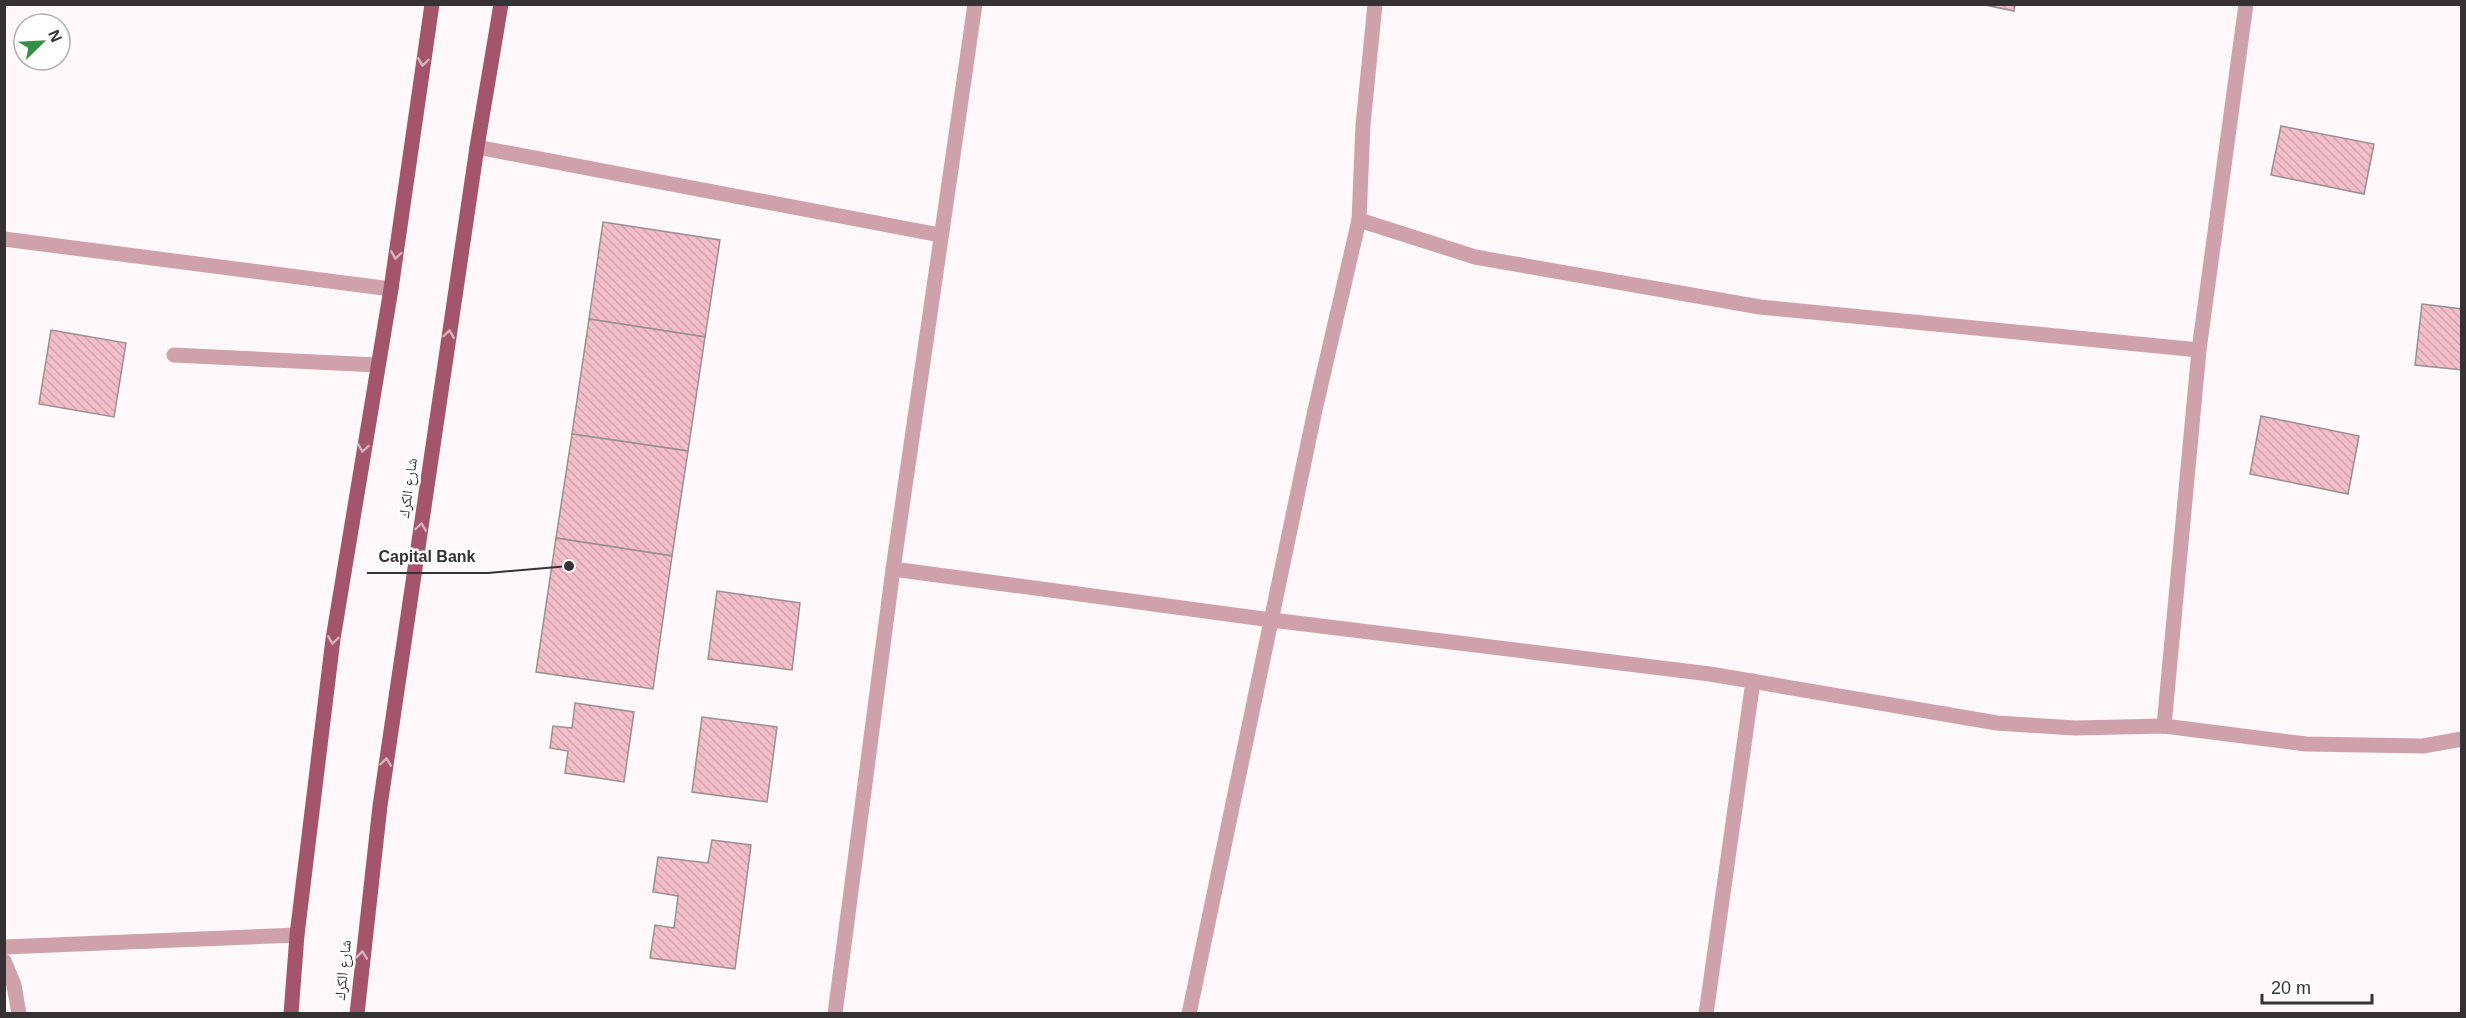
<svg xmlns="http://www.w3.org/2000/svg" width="2466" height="1018" font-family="Arial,'Noto Naskh Arabic',sans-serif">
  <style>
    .building { fill: url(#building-back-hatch); stroke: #989092; stroke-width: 1.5 }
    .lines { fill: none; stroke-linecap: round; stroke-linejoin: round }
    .minor { stroke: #cfa1ad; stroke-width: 15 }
    .major { stroke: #a4556d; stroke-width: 15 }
    .oneway { stroke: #d6b2bd }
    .labels { text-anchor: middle; stroke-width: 5; stroke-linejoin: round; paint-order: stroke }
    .street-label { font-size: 15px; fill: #363233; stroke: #fff }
    .leader { fill: none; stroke: #363233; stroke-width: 2 }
    .callout-dot { fill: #363233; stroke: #fff; stroke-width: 2 }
    .callout-label { font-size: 16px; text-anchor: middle; font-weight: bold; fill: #363233; stroke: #fff; stroke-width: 5; stroke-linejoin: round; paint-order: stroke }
  </style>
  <defs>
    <pattern id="building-back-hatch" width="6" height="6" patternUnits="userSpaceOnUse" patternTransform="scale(1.5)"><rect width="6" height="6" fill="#f4bdcb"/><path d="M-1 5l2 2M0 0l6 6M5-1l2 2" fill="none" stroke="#d2a3af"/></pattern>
  </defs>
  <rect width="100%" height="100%" fill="#fef8fa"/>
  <g class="building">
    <path d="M1980 4H2015L2014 11Z"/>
    <path d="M2281 126 2374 144 2364 194 2271 175Z"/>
    <path d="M603 222 720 240 705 337 589 319Z"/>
    <path d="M2422 304 2462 309V370L2415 365Z"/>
    <path d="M589 319 705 337 688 451 572 434Z"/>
    <path d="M51 330 126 343 114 417 39 404Z"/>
    <path d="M2261 416 2359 436 2348 494 2250 474Z"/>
    <path d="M572 434 688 451 672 556 556 538Z"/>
    <path d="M556 538 672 556 653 689 536 672Z"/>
    <path d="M717 591 800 603 792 670 708 659Z"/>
    <path d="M575 703 634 712 624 782 565 773 568 751 550 748 553 726 572 728Z"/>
    <path d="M702 717 777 727 767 802 692 792Z"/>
    <path d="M712 840 751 845 735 969 650 958 655 925 674 928 678 896 653 892 658 857 708 863Z"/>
  </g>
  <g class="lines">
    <g class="minor">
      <path d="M477 147 940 235"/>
      <path d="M1359 220 1475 257 1760 307 2199 350"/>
      <path d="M4 239 391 289"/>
      <path d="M174 355 377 365"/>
      <path d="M893 569 1272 620 1710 674 1997 723 2075 728 2164 726 2306 744 2423 746 2462 739"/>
      <path d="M2164 726 2199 350 2246 4"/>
      <path d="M4 947 297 935"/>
      <path d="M4 961 14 985 19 1014"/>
      <path d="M835 1014 893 569 975 4"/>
      <path d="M1189 1014 1315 410 1359 220 1363 125 1375 4"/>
      <path d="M1706 1014 1753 681"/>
    </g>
    <g class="major">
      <path d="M291 1014 297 935 333 639 391 289 432 4"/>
      <path d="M357 1014 380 806 477 147 501 4"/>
    </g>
  </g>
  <defs><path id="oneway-chevron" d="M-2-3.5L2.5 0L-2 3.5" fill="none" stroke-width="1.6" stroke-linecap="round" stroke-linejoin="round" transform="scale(1.5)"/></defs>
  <g class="oneway">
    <use href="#oneway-chevron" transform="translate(423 62) rotate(98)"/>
    <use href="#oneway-chevron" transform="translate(396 255) rotate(98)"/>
    <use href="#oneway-chevron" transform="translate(449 334) rotate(-82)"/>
    <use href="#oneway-chevron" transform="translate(363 448) rotate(99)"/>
    <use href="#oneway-chevron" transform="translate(421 527) rotate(-82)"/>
    <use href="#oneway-chevron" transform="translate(333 640) rotate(98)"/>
    <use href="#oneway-chevron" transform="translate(386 762) rotate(-82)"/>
    <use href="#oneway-chevron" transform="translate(362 955) rotate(-83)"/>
  </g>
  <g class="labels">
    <g class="street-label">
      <text transform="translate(408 488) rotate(-82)" y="5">شارع الكرك</text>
      <text transform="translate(343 970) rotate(-84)" y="5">شارع الكرك</text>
    </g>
  </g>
  <path class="leader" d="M569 566L488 573H367"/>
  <circle class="callout-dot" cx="569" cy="566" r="6"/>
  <g class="callout-label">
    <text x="427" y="562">Capital Bank</text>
  </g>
  <rect width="2466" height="1018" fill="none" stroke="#363233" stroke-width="12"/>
  <g transform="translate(42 42) rotate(66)"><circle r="28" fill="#ffffff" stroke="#afadad" stroke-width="1.5"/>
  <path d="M0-4.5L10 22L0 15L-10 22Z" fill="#339042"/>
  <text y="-9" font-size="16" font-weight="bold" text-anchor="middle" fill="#363233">N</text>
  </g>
  <path d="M2262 994v9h110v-9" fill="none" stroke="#363233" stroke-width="3"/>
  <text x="2271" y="994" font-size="18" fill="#363233" stroke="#ffffff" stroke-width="4.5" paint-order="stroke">20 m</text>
</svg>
